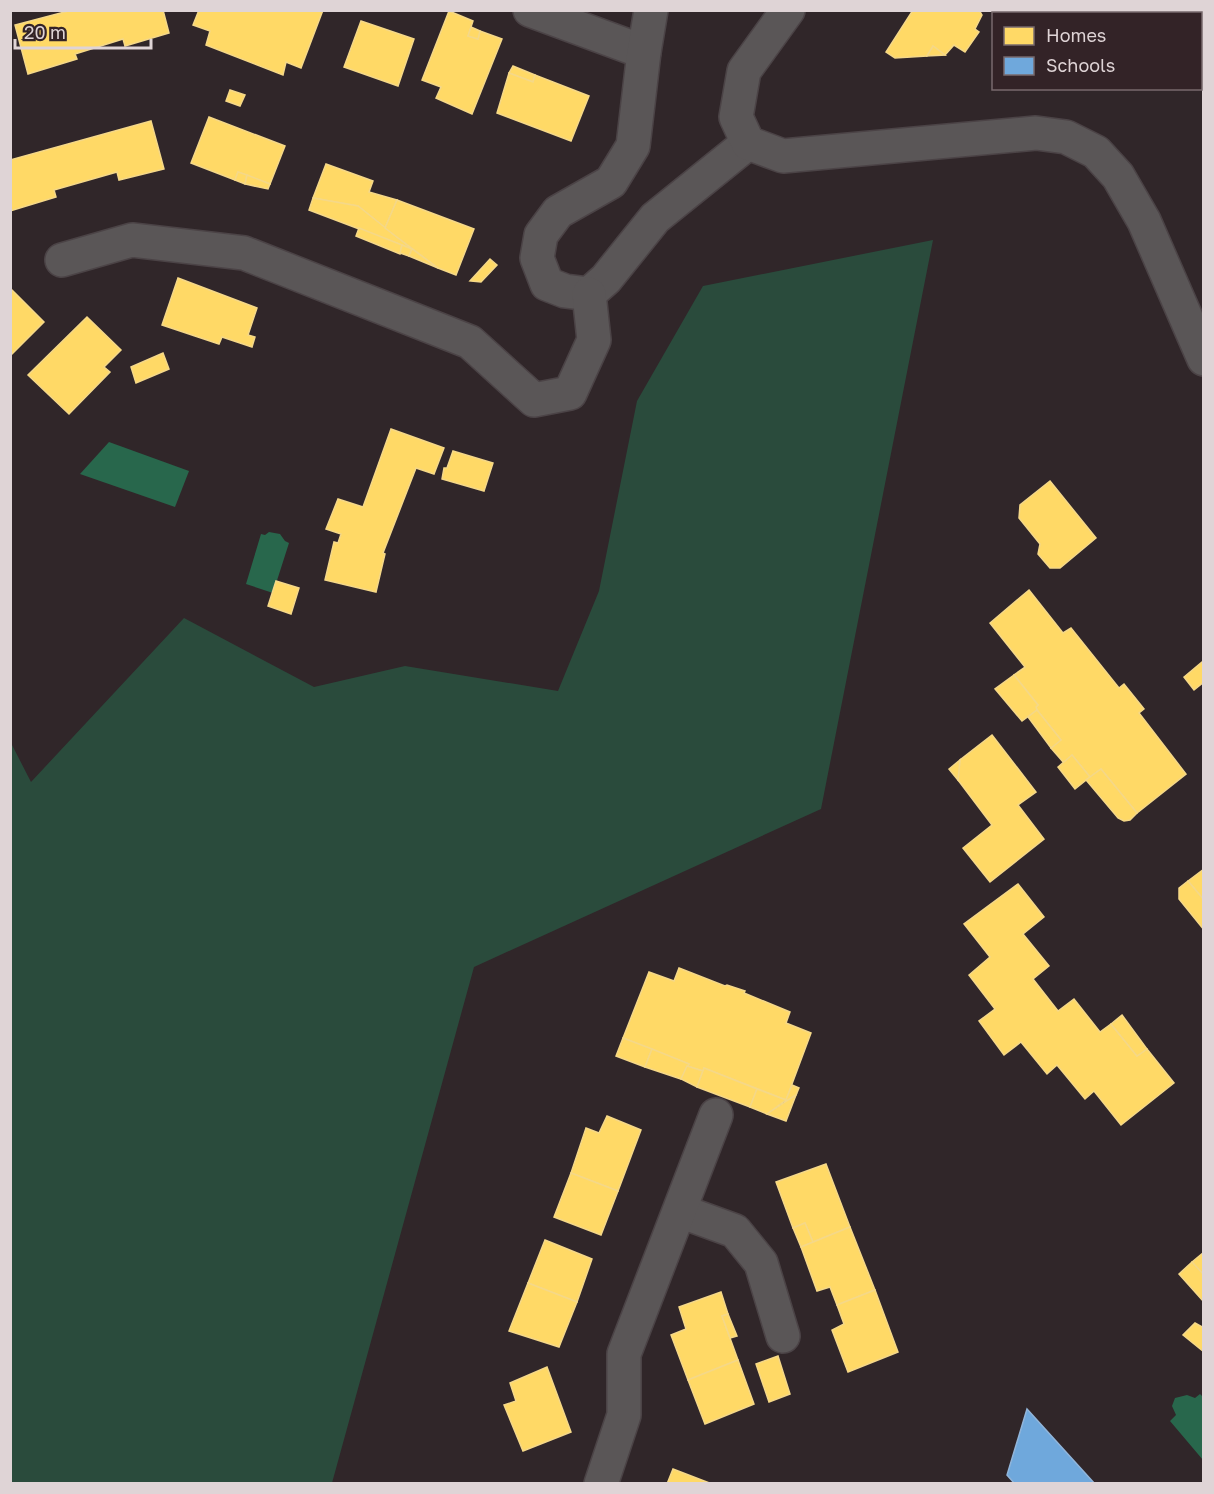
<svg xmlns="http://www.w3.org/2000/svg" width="1214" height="1494" font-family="'Golos Text',sans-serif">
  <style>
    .green { fill: #2a4b3c }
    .water { fill: #28674c }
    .homes { fill: #ffd966; stroke: #f5d888; stroke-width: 1.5 }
    .schools { fill: #6fa8dc; stroke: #91b5da; stroke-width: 1.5 }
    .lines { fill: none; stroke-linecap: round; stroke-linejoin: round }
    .minor-casing { stroke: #4b4346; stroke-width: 36 }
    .minor { stroke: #5a5657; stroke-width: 33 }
  </style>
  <rect width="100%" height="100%" fill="#302629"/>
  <path class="green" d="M933 240 821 809 474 967 332 1483H11V743L31 782 184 618 314 687 405 666 558 691 599 591 637 401 703 286Z"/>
  <g class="water">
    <path d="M109 442 189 471 175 507 80 474Z"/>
    <path d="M269 532 280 534 285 541 289 543 273 593 246 584 261 534 265 535Z"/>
    <path d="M1200 1394 1204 1398 1203 1460 1170 1421 1176 1415 1172 1406 1175 1398 1187 1395 1195 1398Z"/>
  </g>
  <g class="homes">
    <path d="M72 10H163L169 33 125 46 123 39 75 54 77 59 28 74 15 25Z"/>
    <path d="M199 10H323L301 68 286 62 283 75 206 45 210 31 193 25Z"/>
    <path d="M913 10H979L982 15 975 29 979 32 965 52 954 45 945 55 933 46 927 56 895 58 886 52Z"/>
    <path d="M449 11 473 21 468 36 478 39 480 31 502 39 472 114 436 98 441 87 422 80Z"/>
    <path d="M361 21 414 39 398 86 344 67Z"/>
    <path d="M471 27 480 31 478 39 468 36Z"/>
    <path d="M933 46 945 55 927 56Z"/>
    <path d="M513 66 535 75 533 82 509 73Z"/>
    <path d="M509 73 533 82 535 75 589 96 571 141 497 113Z"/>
    <path d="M230 90 245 95 240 106 226 101Z"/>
    <path d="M209 117 285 146 270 184 238 172 235 180 191 163Z"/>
    <path d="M151 121 164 169 119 180 117 172 54 190 56 197 10 211V160Z"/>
    <path d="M326 164 373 181 369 192 397 200 385 228 358 206 313 198Z"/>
    <path d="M238 172 247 175 245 184 235 180Z"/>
    <path d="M247 175 270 184 268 189 245 184Z"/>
    <path d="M313 198 358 206 412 249 309 210Z"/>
    <path d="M397 200 474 229 456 275 438 268 385 228Z"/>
    <path d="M359 228 402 245 400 254 356 236Z"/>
    <path d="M402 245 412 249 409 256 400 253Z"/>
    <path d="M412 249 438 268 409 256Z"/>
    <path d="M490 259 497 265 481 282 470 281Z"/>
    <path d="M178 278 257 308 248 335 255 337 252 347 222 337 219 344 162 325Z"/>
    <path d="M10 288 44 322 10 356Z"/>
    <path d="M87 317 121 350 104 367 110 372 69 414 28 375Z"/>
    <path d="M163 353 169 369 136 383 131 367Z"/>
    <path d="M391 429 444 448 434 474 416 468 383 553 385 554 376 592 325 580 334 542 338 543 341 534 326 529 338 499 363 507Z"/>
    <path d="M453 451 493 463 484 491 442 479 444 468H447Z"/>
    <path d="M1050 481 1096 538 1060 568H1050L1038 554 1040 544 1019 518 1020 505Z"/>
    <path d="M276 581 299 588 291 614 268 606Z"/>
    <path d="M1029 590 1063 633 1071 628 1119 688 1124 684 1144 709 1139 713 1186 774 1137 813 1101 769 1090 777 1072 755 1064 763 1051 748 1061 740 1037 710 1036 707 1038 705 1014 675 1025 667 990 623Z"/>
    <path d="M1202 662 1204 664V682L1194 690 1184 677Z"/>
    <path d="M1014 675 1038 705 1036 707 1037 710 1022 721 995 689Z"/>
    <path d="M1037 710 1061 740 1051 748 1028 717Z"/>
    <path d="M992 735 1036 792 1018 805 1044 839 990 882 963 848 992 825 958 780 960 760Z"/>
    <path d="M1072 755 1090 777 1075 789 1058 767Z"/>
    <path d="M960 760 958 780 949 769Z"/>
    <path d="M1101 769 1137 813 1130 820 1124 821 1118 818 1086 780Z"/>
    <path d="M1204 869V900L1188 881Z"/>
    <path d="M1188 881 1204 900V930L1179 899V888Z"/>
    <path d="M1018 884 1044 917 1023 934 1049 966 1033 979 1058 1011 1074 999 1100 1032 1111 1024 1137 1056 1147 1049 1174 1083 1121 1125 1094 1091 1085 1099 1057 1065 1047 1074 1021 1042 1004 1055 979 1021 995 1009 969 975 990 957 964 924Z"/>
    <path d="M679 968 725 986 727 985 745 991 744 993 790 1012 786 1023 811 1033 786 1100 704 1068 703 1071 687 1066 689 1064 623 1038 649 972 674 981Z"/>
    <path d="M1122 1015 1147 1049 1137 1056 1111 1024Z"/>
    <path d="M623 1038 652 1049 645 1067 616 1056Z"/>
    <path d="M652 1049 689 1064 681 1079 645 1067Z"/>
    <path d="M687 1066 703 1071 697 1087 681 1079Z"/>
    <path d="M704 1068 757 1089 750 1107 697 1087Z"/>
    <path d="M792 1085 799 1088 796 1095 785 1102Z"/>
    <path d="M757 1089 786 1100 767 1114 750 1107Z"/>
    <path d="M796 1095 786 1121 767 1114 785 1102Z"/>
    <path d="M607 1116 641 1130 618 1191 571 1173 586 1128 599 1133Z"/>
    <path d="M826 1164 850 1227 813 1242 805 1223 793 1228 776 1182Z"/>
    <path d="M571 1173 618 1191 601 1235 554 1217Z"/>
    <path d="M805 1223 813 1242 801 1247 793 1228Z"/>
    <path d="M850 1227 875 1290 837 1305 830 1287 817 1291 801 1247Z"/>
    <path d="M545 1240 592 1259 577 1302 528 1283Z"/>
    <path d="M1204 1252V1275L1192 1262Z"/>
    <path d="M1192 1262 1204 1275V1302L1179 1274Z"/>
    <path d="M528 1283 577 1302 559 1347 509 1331Z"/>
    <path d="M875 1290 898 1352 848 1372 832 1330 844 1324 837 1305Z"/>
    <path d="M721 1292 728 1314 722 1316 738 1360 688 1380 671 1335 686 1329 679 1307Z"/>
    <path d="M728 1314 737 1336 730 1338 722 1316Z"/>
    <path d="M1195 1323 1204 1328V1352L1183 1335Z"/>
    <path d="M778 1356 790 1394 769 1402 756 1364Z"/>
    <path d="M738 1360 754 1404 705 1424 688 1380Z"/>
    <path d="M547 1367 571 1432 523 1451 504 1405 516 1401 510 1383Z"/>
    <path d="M673 1469 712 1484H667Z"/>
  </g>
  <path class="schools" d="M1027 1409 1095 1484H1015L1007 1475Z"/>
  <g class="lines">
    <g class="minor-casing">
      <g id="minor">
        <path d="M530 10 644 52"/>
        <path d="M651 10 644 52 633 146 611 182 558 212 541 235 537 258 547 284 565 291 589 294 606 279 655 218 748 143"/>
        <path d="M788 10 744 71 736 117 748 143 783 156 1036 133 1066 137 1096 152 1118 176 1144 221 1204 359"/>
        <path d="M62 260 132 240 244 253 470 342 534 400 570 393 594 340 589 294"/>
        <path d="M680 1211 735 1231 761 1263 783 1336"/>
        <path d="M601 1484 624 1415V1354L716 1115"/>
      </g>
    </g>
    <use href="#minor" class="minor"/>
  </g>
  <rect width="1214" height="1494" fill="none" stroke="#dfd4d6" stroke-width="24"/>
  <rect x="992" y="12" width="210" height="78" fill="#332327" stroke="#786a6d" stroke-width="1.5"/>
  <rect x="1004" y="27" width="30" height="18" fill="#ffd966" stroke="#786a6d" stroke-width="1.5"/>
  <text x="1046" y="42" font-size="18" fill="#dfd4d6">Homes</text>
  <rect x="1004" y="57" width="30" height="18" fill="#6fa8dc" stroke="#786a6d" stroke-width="1.5"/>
  <text x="1046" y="72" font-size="18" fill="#dfd4d6">Schools</text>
  <path d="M15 39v9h136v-9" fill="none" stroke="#dfd4d6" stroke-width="3"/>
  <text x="24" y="39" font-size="18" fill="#dfd4d6" stroke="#332327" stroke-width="4.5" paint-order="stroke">20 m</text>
</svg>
